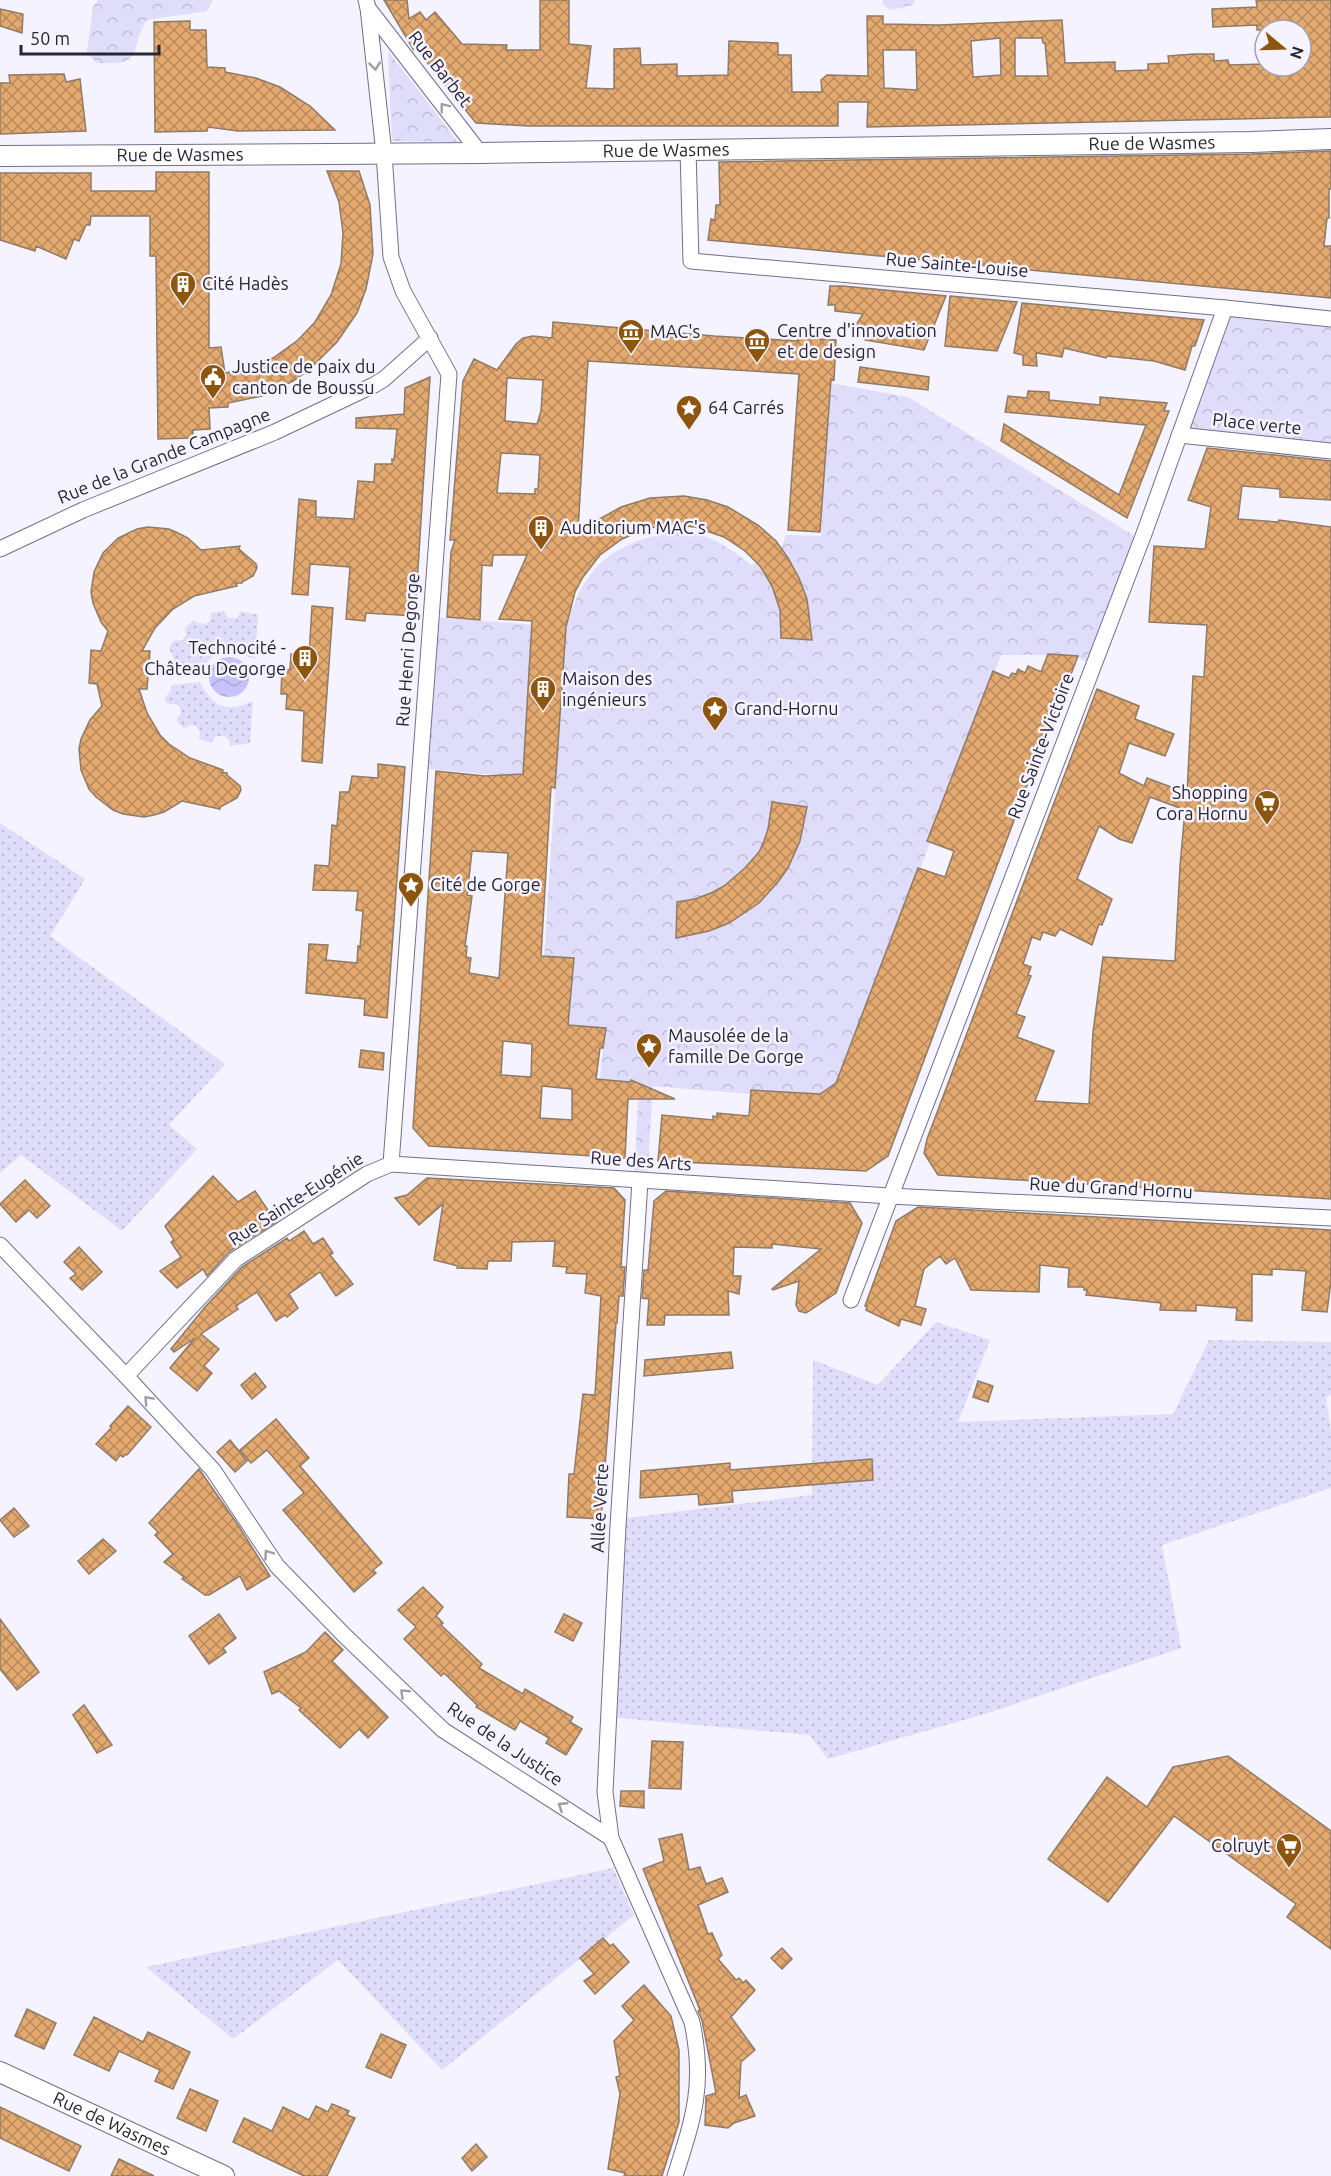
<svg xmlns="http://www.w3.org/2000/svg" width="1331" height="2176" font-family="Ubuntu,sans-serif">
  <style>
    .grass { fill: url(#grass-dots) }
    .forest { fill: url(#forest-crowns) }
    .water { fill: url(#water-waves) }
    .building { fill: url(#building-cross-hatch); stroke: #907b67; stroke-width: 1.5; fill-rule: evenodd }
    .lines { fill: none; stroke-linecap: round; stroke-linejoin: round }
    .minor-casing { stroke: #72708a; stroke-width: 17 }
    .tertiary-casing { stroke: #72708a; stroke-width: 22 }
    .minor { stroke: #fff; stroke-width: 15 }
    .tertiary { stroke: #fff; stroke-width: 20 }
    .oneway { stroke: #9e9da2 }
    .labels { text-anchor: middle; stroke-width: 5; stroke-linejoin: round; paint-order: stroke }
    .street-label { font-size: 18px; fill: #272631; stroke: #f4f3ff }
    .poi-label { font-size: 18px; fill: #272631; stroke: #f4f3ff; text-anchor: start }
  </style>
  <defs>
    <pattern id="grass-dots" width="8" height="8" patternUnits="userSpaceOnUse" patternTransform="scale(1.5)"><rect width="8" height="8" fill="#dfddfa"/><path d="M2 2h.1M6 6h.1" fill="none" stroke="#bfbed7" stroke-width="1.8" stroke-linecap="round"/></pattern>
    <pattern id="forest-crowns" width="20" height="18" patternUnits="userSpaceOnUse" patternTransform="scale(1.5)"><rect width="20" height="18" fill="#dfddfa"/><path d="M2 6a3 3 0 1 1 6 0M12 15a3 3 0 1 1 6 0" fill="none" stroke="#bfbed7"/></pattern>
    <pattern id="water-waves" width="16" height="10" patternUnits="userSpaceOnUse" patternTransform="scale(1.5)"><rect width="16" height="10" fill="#c8c2fc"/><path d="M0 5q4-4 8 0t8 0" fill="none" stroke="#aca7d8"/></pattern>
    <pattern id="building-cross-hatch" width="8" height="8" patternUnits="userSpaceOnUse" patternTransform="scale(1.5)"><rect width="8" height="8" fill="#e3a96f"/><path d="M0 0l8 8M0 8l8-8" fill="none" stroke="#b8895c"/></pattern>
  </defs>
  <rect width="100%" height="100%" fill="#f4f3ff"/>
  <g class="grass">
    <path d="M224 611C227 618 229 619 237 618L241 611 258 615 255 659C248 658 244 652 238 650 221 645 210 658 201 669L173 661 174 658 169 649 173 641 183 640 186 635 185 628 194 620 198 623 205 624 210 621 211 613Z"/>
    <path d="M200 682C214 708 226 713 253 701L250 743 230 746 229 740 224 736H216L211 743 199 739 200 732 196 726 190 725 184 729 176 720 180 715 181 710 177 704H168L164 699 171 690 172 685Z"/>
    <path d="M0 823 85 879 50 936 225 1064 169 1125 197 1149 122 1231 21 1155 0 1173Z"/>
    <path d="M936 1322 990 1340 958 1422 1173 1414 1209 1340 1331 1342V1394L1326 1398 1331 1431V1488L1162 1545 1181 1648 988 1713 828 1759 809 1735 609 1717 619 1519 812 1495 813 1360 878 1385Z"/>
    <path d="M613 1868 634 1915 442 2070 338 1960 233 2039 146 1967Z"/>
  </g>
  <g class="forest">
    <path d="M98 0H213L207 11 147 20C128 50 147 66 97 63L87 53 93 7Z"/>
    <path d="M883 0H915L913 5 890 10 883 4Z"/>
    <path d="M388 51 458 142 392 141Z"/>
    <path d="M1225 308 1331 319V451L1179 435Z"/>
    <path d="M829 383 908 397 1141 540 1088 663 1074 655H1001L841 1078 820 1100 653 1086 647 1181 634 1180 639 1082 600 1080 605 1027 568 1025 572 961 544 959 555 788 521 785 518 777 419 768 430 617 565 627C573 609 577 592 589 577 602 558 619 548 641 540 688 524 713 534 751 565L780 552 786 535 821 536Z"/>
  </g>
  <circle class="water" cx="229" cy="677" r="20"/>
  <g class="building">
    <path d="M384 0H407L409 19 420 12 426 20 435 12 462 44 507 45 506 50H540V0H569V44L591 46 586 88 614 89V49L640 48 641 65 677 64V76L728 75 729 41 778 43V55H791L792 92H822L821 80 827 75 868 76 867 16H883V24L939 25 1062 20 1065 63 1115 62V71L1148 70V64L1169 63 1168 56 1194 54H1214V61L1228 60 1229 65 1265 64V66H1301V30H1257V25L1213 27 1212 9 1257 7 1256 0H1331V117L867 127 868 102H838V126H528L476 123 413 45V49ZM1000 38 1001 75 973 77 971 41ZM1015 38H1042L1043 43H1045L1048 76H1015ZM883 50H916L917 90 884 88Z"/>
    <path d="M0 9 23 14 22 33 0 26Z"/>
    <path d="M190 21V30H206L207 67 225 68V72L256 78 280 87 310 106 335 130 238 131 208 127 207 131 155 132 154 22Z"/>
    <path d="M64 74 66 82 80 79 86 131 0 134V83H10L9 75Z"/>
    <path d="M1331 151V189H1329V218H1327L1324 246H1331V298L708 240 711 219 715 220 716 205H720L719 162 1251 154Z"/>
    <path d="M327 171H359L370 205 373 254 366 289 357 313 337 342 308 371 293 381 262 396 228 403V407L209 408 210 429 193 430V438L158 439 156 256H150V216H91L90 225H86L79 241 74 239 66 259 36 246 35 251 0 240V173H91V191H156V172H209V348L221 347 225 373 244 369 273 358 298 340 315 322 331 295 341 264 343 233 339 202Z"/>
    <path d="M830 286H843L946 296 924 350 865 340 866 337 854 328 863 314 835 311V305H828Z"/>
    <path d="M950 296 1017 302 997 351 945 346Z"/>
    <path d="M1022 303 1128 313 1204 320 1195 346H1192L1185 370 1154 361 1107 356 1106 358 1064 348 1062 357 1036 353 1037 366 1023 365V355L1014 353Z"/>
    <path d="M553 322 714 336 798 341V338L836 340 834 380 831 379 820 532 788 530 799 374 588 361 578 531 621 507 650 498 684 496 707 500 728 507 758 525 776 541 788 558 799 578 807 599 812 640 781 638 780 610 772 586 760 566 745 551 724 537 695 527 674 525 648 528 622 539 600 555 583 577 575 592 566 627 555 788 551 787 541 956 574 958 568 1025 606 1028 603 1048H600L596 1079 630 1082 631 1080 675 1099H628L625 1158 429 1146 413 1128 436 771 485 776 523 774 532 621 499 619 527 555H493L492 566 482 565 480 620 447 617 451 552 455 540H450L463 381 474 359 497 370 516 344 523 338 533 336 552 338ZM507 378 543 380 541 411 537 424 505 421ZM501 453 540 455 538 489H535V494L497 493ZM472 851 508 853 499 978 469 973 471 958 466 957 467 946H465L472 896 467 895ZM503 1041 532 1044 531 1077 501 1075ZM542 1086 572 1089V1120L540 1118Z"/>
    <path d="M860 367 929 377 928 390 858 382Z"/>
    <path d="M430 377 415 616 366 613 365 621 346 619 350 567 310 564 308 595 292 594 299 499 316 501V517L354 519 358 481 374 482 375 464H392V459L394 460 397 429 356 428V418L404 414 405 388Z"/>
    <path d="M1028 391 1049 392V400L1100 405V397L1167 403 1164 411H1169L1127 518 1001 441 1004 424 1119 495 1146 425 1005 412 1008 396 1027 398Z"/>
    <path d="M1207 448 1331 461V500L1280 497V489L1242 486 1238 519 1278 522 1279 520 1331 527V1199L938 1175 924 1153 927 1139 1097 689 1139 706 1135 719 1174 734 1165 756 1129 743 1119 773 1144 786 1147 778 1187 793 1193 676 1204 677 1207 625 1149 622 1154 546 1205 549 1211 507 1188 500ZM1150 797 1185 810 1180 866 1175 961 1103 957 1093 1032 1089 1104 1035 1101 1054 1051 1017 1037 1025 1017 1016 1014 1031 976 1028 975 1031 967 1023 964 1032 937 1040 940 1043 932 1055 936 1060 929 1092 945 1099 924 1102 925 1112 899 1077 879 1099 826 1119 839 1132 843Z"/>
    <path d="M148 527 169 529 178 533 188 538 201 550 240 546 239 549 256 564 257 568 253 576 242 582V583H236L237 586 194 596 173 609 155 628 142 651H150L147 689H139L147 713 160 735 169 744 190 758 223 770 222 772 227 773V775L240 786 241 790 237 798 220 807V809L182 801 164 812 154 815 144 817 123 814 113 810 96 797 89 789 81 770 79 749 81 739 90 720 102 706 97 684 89 683 91 650 101 651 108 631 101 622 93 603 91 592 94 572 103 553 118 538 137 529Z"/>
    <path d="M312 606 333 608 322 763 302 761 304 711 286 709 287 694H281L282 669 290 670 291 654 309 656Z"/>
    <path d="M1048 654 1078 656 1068 682H1066L888 1156 866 1171 658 1161 662 1115 713 1120V1116L717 1117V1113L749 1116 751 1090 820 1094 836 1083 918 868 945 877 954 851 927 841 993 671 1009 678 1012 673 1016 674 1018 669 1025 673 1028 666 1041 672Z"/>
    <path d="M378 764 405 767 387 1018 364 1015 365 999 306 993 309 944 328 945 326 960 357 963 358 946 360 947 363 911 356 910 358 891 313 890 315 865 329 866 332 825 337 826 340 792H349L352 776 378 778Z"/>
    <path d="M772 802 807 807 800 841 788 868 778 882 759 903 729 923 709 931 676 938 677 902 695 899 711 893 724 886 745 868 759 852 764 841 768 829Z"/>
    <path d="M361 1050 384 1053 383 1070 359 1067Z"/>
    <path d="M213 1176 238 1202 255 1191 276 1222 230 1251 207 1276 203 1269 177 1288 160 1271 181 1257 171 1242 174 1240 165 1226Z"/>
    <path d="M427 1178 614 1188 625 1200 621 1267H625L623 1296H619L617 1323H616L601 1519 567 1517 569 1474H574L583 1394 595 1395 601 1296 585 1293 587 1274 566 1273 567 1267 553 1266 555 1241 512 1242 511 1261H488L487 1269 457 1268 458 1266 434 1260 443 1204 419 1225 395 1198 407 1195Z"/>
    <path d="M25 1180 50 1206 37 1218 29 1210 16 1222 0 1204Z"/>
    <path d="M666 1191 850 1203 862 1223 836 1293 806 1313 799 1311 796 1305 799 1281 773 1290 772 1289 821 1249 772 1244V1248L734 1247 733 1276H741L739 1294 728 1291 729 1315H665L664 1325H647L649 1299 642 1298 644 1270H648L654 1201Z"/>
    <path d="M918 1207 1331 1230V1281L1327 1312 1302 1310 1306 1271 1272 1269V1275L1252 1274V1321L1236 1320 1237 1308 1196 1305V1311L1160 1310 1161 1303 1086 1295 1087 1290H1084V1287H1068L1069 1268 1040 1265 1039 1292 971 1290 955 1258 946 1264 940 1256 924 1269 915 1306 926 1309 921 1325 901 1319 899 1326 866 1310 867 1307 865 1306 896 1221Z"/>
    <path d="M304 1231 313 1244 323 1238 333 1253 330 1255 353 1284 336 1296 320 1272 289 1294 298 1308 287 1317 285 1315 276 1321 257 1292 236 1306 238 1309 201 1334 219 1349 204 1366 212 1373 197 1391 170 1368 195 1338 174 1352 171 1349 205 1307 242 1267 287 1238 289 1241Z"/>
    <path d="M79 1247 102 1272 82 1290 70 1278 76 1274 64 1262Z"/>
    <path d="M731 1352 733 1368 644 1376 645 1360Z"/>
    <path d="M255 1373 266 1387 252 1399 241 1385Z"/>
    <path d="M978 1381 993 1386 988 1402 973 1397Z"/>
    <path d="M128 1406 151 1427 127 1455 126 1454 123 1457 120 1455 116 1461 96 1444 112 1427 110 1426Z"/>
    <path d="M276 1419 309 1458 300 1466 382 1563 373 1570 376 1573 354 1592 283 1510 304 1493 267 1450 251 1463 240 1450Z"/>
    <path d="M230 1440 247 1461 235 1472 217 1452Z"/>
    <path d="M872 1459 873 1480 732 1491 733 1502 699 1505 698 1494 640 1498 641 1471 730 1463V1470Z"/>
    <path d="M199 1469 238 1525 270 1576 247 1590 240 1576 209 1595H205L182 1579 184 1577 164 1562 173 1554 155 1535 158 1532 149 1523Z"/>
    <path d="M14 1508 29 1526 14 1537 0 1520Z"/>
    <path d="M103 1539 116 1551 89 1574 78 1561Z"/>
    <path d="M423 1587 443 1607 436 1616 443 1623 441 1625 482 1664 479 1668 523 1694 525 1689 573 1717 570 1722 582 1729 566 1755 546 1743 549 1738 520 1721 515 1730 476 1707 477 1705 444 1673 441 1676 404 1639 416 1627 398 1610Z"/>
    <path d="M219 1614 236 1638 223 1648 226 1652 209 1664 189 1636Z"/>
    <path d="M564 1614 582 1623 573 1641 555 1632Z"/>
    <path d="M0 1619 39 1672 17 1690 0 1669Z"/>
    <path d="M325 1632 343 1650 332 1661 388 1717 368 1738 359 1729 340 1748 299 1710 301 1708 279 1691 272 1694 264 1672 306 1652Z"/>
    <path d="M84 1705 112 1745 97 1753 73 1715Z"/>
    <path d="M652 1741 683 1742 681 1789 649 1788Z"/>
    <path d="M1228 1756 1331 1831V1949L1287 1917 1296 1904 1174 1816 1108 1902 1048 1859 1107 1777 1147 1807 1173 1767Z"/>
    <path d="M621 1791H644V1808L620 1806Z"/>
    <path d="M682 1834 689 1870 700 1867 706 1884 722 1878 728 1892 698 1905 708 1934 712 1933 722 1955 718 1959 736 1980 739 1978 743 1983 746 1980 755 1990 731 2017 755 2050 741 2062 739 2098 746 2095 755 2116 734 2123 728 2128 705 2125 706 2096 716 2093 702 2020 698 2011 700 2010 643 1869 664 1861 659 1839Z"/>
    <path d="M603 1938 610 1946 613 1944 629 1962 595 1994 584 1981 594 1974 580 1958Z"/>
    <path d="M782 1948 792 1959 782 1969 771 1958Z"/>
    <path d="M644 1985 671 2016 679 2050V2122L662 2176H624L625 2173 608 2169 620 2094 616 2077 620 2076 614 2041 634 2020 622 2006Z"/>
    <path d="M27 2009 56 2023 44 2049 15 2036Z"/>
    <path d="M94 2017 143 2042 148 2032 190 2052 173 2089 155 2081 160 2070 119 2051 109 2071 74 2055Z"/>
    <path d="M381 2034 406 2045 391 2078 366 2067Z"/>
    <path d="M190 2089 218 2101 206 2131 177 2118Z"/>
    <path d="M332 2104 349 2111 347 2115 355 2118 327 2176H304L233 2142 244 2118 272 2131 283 2107 309 2120 316 2106 328 2112Z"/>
    <path d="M0 2107 81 2146 69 2171 0 2138Z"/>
    <path d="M476 2144 487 2157 472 2171 462 2158Z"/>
    <path d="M119 2159 154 2176H111Z"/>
  </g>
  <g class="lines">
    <g class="minor-casing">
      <g id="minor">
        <path d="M366 0 368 8 384 153 391 257 403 291 449 374 391 1164"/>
        <path d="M368 8 480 153"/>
        <path d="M688 149 691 261 1225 308 1331 319"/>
        <path d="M1179 435 1331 451"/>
        <path d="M0 549 83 510 275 432 374 385 384 379 430 338"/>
        <path d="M640 1181 618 1526 605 1792 611 1838 692 2022C705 2084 694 2117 675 2176"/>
        <path d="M0 1245 126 1376 213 1470 277 1566 344 1635 443 1730 611 1838"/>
        <path d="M851 1300 1145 531 1225 308"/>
        <path d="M126 1376 236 1259 367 1174 391 1164 890 1196 1331 1218"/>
      </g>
    </g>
    <g class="tertiary-casing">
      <g id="tertiary">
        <path id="s1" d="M0 156 480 153 1251 142 1331 139"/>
        <path id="s2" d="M0 2072 224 2176"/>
      </g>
    </g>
    <use href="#minor" class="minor"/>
    <use href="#tertiary" class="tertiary"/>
  </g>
  <defs><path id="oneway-chevron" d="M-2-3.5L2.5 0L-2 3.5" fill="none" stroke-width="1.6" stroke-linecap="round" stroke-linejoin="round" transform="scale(1.5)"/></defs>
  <g class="oneway">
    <use href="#oneway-chevron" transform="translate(375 66) rotate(84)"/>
    <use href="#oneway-chevron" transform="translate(444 107) rotate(-128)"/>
    <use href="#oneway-chevron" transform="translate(148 1400) rotate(-133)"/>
    <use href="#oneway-chevron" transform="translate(268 1554) rotate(-125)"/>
    <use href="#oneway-chevron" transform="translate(404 1693) rotate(-136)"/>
    <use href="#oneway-chevron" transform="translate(562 1806) rotate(-147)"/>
  </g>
  <defs>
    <g id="building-pin" transform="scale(1.35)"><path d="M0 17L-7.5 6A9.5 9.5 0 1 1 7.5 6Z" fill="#8e550e" stroke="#f4f3ff"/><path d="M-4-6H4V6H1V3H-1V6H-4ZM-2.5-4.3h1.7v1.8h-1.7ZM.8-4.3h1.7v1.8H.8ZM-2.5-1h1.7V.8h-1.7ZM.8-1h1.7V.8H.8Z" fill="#fff"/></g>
    <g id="museum-pin" transform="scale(1.35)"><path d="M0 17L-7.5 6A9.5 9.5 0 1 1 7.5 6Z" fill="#8e550e" stroke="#f4f3ff"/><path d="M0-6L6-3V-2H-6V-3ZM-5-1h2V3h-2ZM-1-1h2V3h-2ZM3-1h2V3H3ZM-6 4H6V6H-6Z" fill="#fff"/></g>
    <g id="civic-pin" transform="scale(1.35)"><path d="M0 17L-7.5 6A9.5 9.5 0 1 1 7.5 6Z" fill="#8e550e" stroke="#f4f3ff"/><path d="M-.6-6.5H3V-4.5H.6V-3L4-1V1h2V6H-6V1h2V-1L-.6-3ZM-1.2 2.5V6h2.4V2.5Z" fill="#fff"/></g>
    <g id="sight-pin" transform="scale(1.35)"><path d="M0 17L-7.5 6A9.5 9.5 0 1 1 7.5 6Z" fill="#8e550e" stroke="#f4f3ff"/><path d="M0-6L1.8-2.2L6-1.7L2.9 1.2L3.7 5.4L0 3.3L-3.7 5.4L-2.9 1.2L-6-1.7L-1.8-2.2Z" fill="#fff"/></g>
    <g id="supermarket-pin" transform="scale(1.35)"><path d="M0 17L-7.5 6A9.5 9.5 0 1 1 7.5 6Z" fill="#8e550e" stroke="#f4f3ff"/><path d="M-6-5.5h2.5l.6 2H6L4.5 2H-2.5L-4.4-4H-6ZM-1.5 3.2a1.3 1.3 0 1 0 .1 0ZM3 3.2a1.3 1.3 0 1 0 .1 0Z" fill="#fff"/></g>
  </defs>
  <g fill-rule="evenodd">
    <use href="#building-pin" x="183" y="284"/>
    <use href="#museum-pin" x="631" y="332"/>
    <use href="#museum-pin" x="757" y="341"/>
    <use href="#civic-pin" x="213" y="377"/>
    <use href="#sight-pin" x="689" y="408"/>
    <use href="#building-pin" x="541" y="528"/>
    <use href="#building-pin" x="305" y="658"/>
    <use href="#building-pin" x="543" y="689"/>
    <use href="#sight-pin" x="715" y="709"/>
    <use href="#supermarket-pin" x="1267" y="803"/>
    <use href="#sight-pin" x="411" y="885"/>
    <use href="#sight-pin" x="649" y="1046"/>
    <use href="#supermarket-pin" x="1289" y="1846"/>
  </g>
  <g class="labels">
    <g class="street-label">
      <text transform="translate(440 69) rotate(52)" y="6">Rue Barbet</text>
      <text dy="6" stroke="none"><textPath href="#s1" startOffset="1152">Rue de Wasmes</textPath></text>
      <text dy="6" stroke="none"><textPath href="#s1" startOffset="666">Rue de Wasmes</textPath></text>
      <text dy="6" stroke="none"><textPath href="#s1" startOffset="180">Rue de Wasmes</textPath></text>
      <text transform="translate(957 265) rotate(5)" y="6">Rue Sainte-Louise</text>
      <text transform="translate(1257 424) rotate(6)" y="6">Place verte</text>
      <text transform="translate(164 456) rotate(-22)" y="6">Rue de la Grande Campagne</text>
      <text transform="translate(408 650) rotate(-86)" y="6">Rue Henri Degorge</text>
      <text transform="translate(1041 746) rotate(-69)" y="6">Rue Sainte-Victoire</text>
      <text transform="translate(641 1161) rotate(4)" y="6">Rue des Arts</text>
      <text transform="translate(1111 1188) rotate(3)" y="6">Rue du Grand Hornu</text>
      <text transform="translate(296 1199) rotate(-33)" y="6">Rue Sainte-Eugénie</text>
      <text transform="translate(600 1508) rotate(-87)" y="6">Allée Verte</text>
      <text transform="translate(505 1744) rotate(34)" y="6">Rue de la Justice</text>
      <text dy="6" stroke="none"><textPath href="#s2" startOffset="123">Rue de Wasmes</textPath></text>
    </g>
    <g class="poi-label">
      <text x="202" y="290">Cité Hadès</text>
      <text x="777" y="337">Centre d'innovation<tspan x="777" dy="21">et de design</tspan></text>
      <text x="650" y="338">MAC's</text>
      <text x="232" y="373">Justice de paix du<tspan x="232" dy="21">canton de Boussu</tspan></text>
      <text x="708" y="414">64 Carrés</text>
      <text x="560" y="534">Auditorium MAC's</text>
      <text x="286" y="654" text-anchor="end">Technocité -<tspan x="286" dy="21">Château Degorge</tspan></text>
      <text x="562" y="685">Maison des<tspan x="562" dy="21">ingénieurs</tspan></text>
      <text x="734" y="715">Grand-Hornu</text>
      <text x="1248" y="799" text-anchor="end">Shopping<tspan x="1248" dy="21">Cora Hornu</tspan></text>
      <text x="430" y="891">Cité de Gorge</text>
      <text x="668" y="1042">Mausolée de la<tspan x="668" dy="21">famille De Gorge</tspan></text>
      <text x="1270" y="1852" text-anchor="end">Colruyt</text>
    </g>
  </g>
  <g transform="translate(1283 48) rotate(109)"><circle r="28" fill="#f4f3ff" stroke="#a2a1ad" stroke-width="1.5"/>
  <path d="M0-4.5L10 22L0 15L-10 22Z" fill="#8e550e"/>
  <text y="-9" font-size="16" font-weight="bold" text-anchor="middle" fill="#272631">N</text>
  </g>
  <path d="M21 45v9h138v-9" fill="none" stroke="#272631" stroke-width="3"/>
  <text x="30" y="45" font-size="18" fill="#272631" stroke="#f4f3ff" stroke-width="4.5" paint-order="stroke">50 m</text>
</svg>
